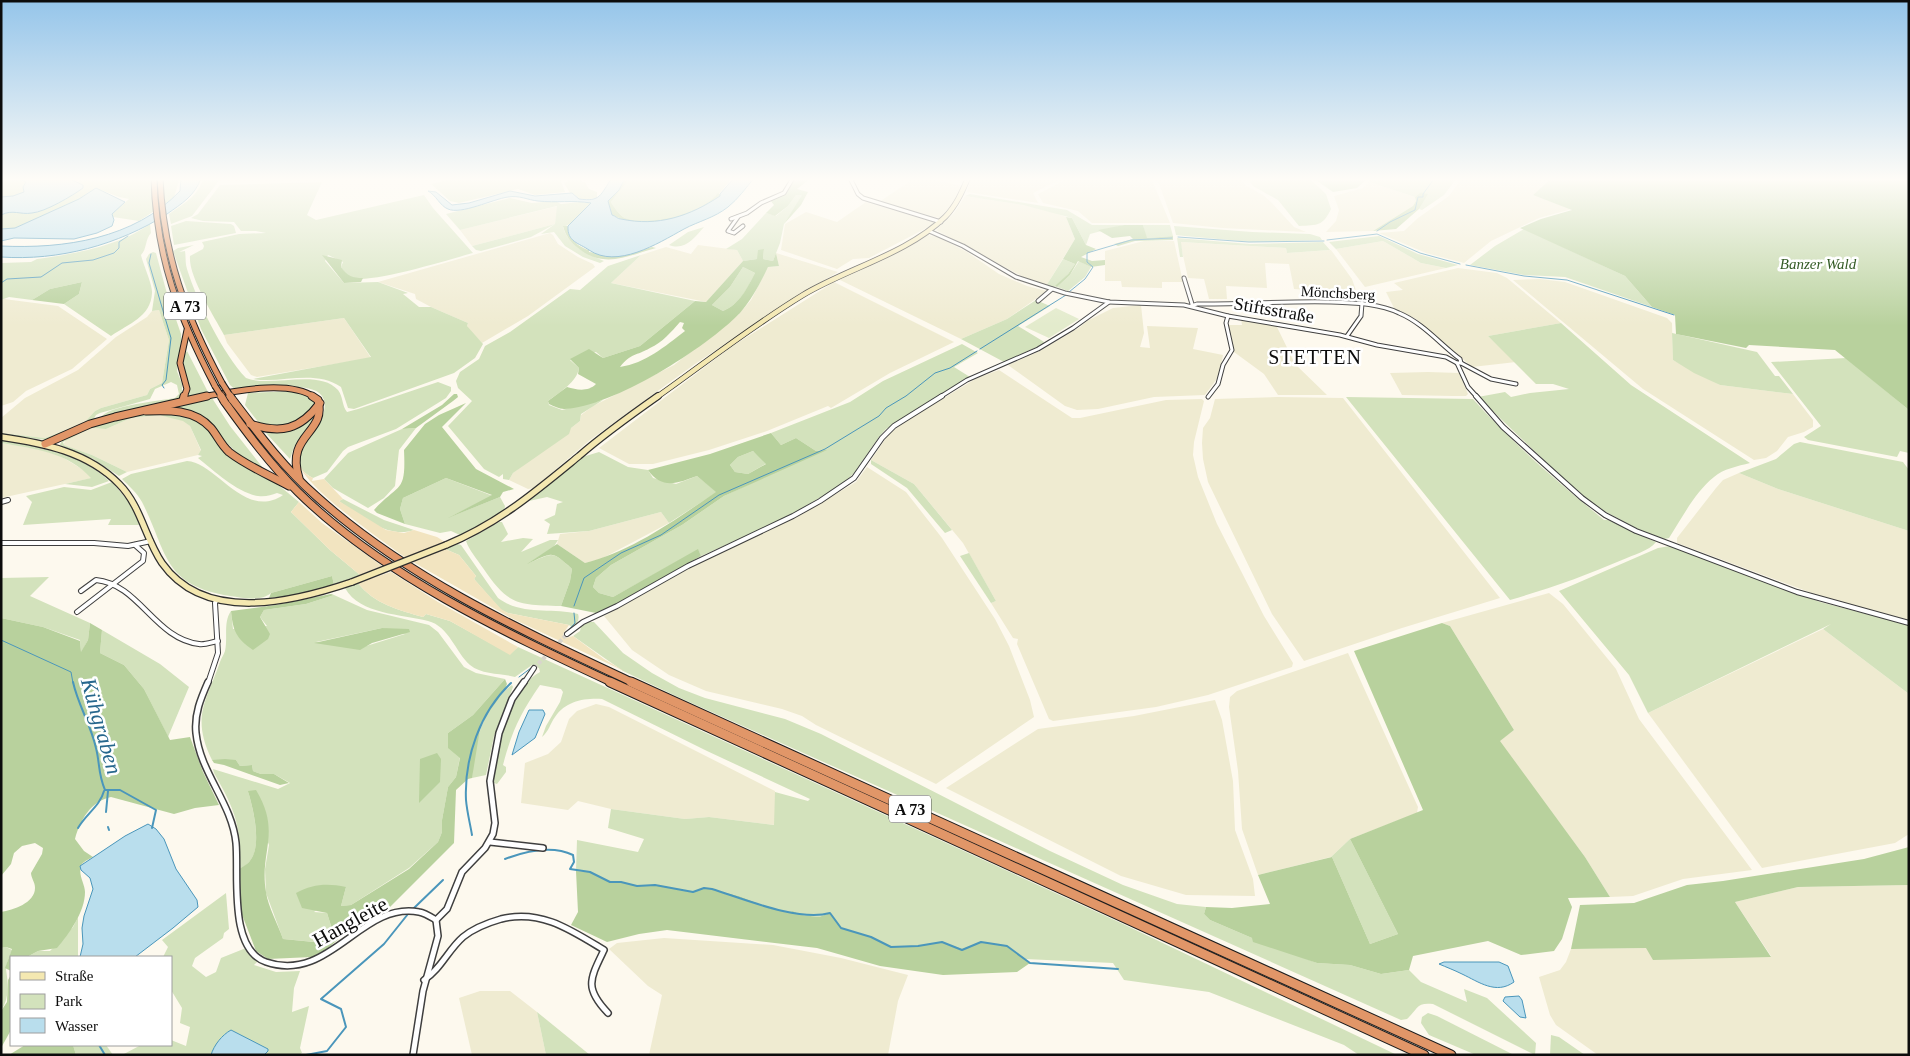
<svg xmlns="http://www.w3.org/2000/svg" width="1910" height="1056" font-family="Georgia,serif">
  <style>
    .farmland { fill: #efebd1 }
    .green { fill: #d3e2bc; fill-rule: evenodd }
    .forest { fill: #b8d19d; fill-rule: evenodd }
    .sand { fill: #f2e4c0 }
    .pitch { fill: #e3ebcc }
    .water { fill: #b9deed; stroke: #4a96bb }
    .lines { fill: none; stroke-linecap: round; stroke-linejoin: round }
    .stream-far1 { stroke: #4a96bb; stroke-width: 1 }
    .stream { stroke: #4a96bb; stroke-width: 2 }
    .street-tunnel { stroke: #d9d5cc; stroke-width: 4; stroke-dasharray: 4 2; stroke-linecap: butt }
    .street-far2-casing { stroke: #3f3f3f; stroke-width: 5 }
    .street-far1-casing { stroke: #3f3f3f; stroke-width: 6 }
    .street-casing { stroke: #3f3f3f; stroke-width: 8 }
    .secondary-far1-casing { stroke: #2e2e2e; stroke-width: 6 }
    .secondary-casing { stroke: #2e2e2e; stroke-width: 8 }
    .highway-far2-casing { stroke: #1d1d1d; stroke-width: 7 }
    .highway-far1-casing { stroke: #1d1d1d; stroke-width: 9 }
    .highway-casing { stroke: #1d1d1d; stroke-width: 11 }
    .street-far2 { stroke: #fff; stroke-width: 3 }
    .street-far1 { stroke: #fff; stroke-width: 4 }
    .street { stroke: #fff; stroke-width: 5 }
    .secondary-far1 { stroke: #f4e8b1; stroke-width: 4.5 }
    .secondary { stroke: #f4e8b1; stroke-width: 5.5 }
    .highway-far2 { stroke: #e19668; stroke-width: 5 }
    .highway-far1 { stroke: #e19668; stroke-width: 7 }
    .highway { stroke: #e19668; stroke-width: 9 }
    .secondary-bridge-casing { stroke: #2e2e2e; stroke-width: 8; stroke-linecap: butt }
    .highway-bridge-far1-casing { stroke: #1d1d1d; stroke-width: 7; stroke-linecap: butt }
    .highway-bridge-casing { stroke: #1d1d1d; stroke-width: 9; stroke-linecap: butt }
    .secondary-bridge { stroke: #f4e8b1; stroke-width: 5.5 }
    .highway-bridge-far1 { stroke: #e19668; stroke-width: 5 }
    .highway-bridge { stroke: #e19668; stroke-width: 7 }
    .labels { text-anchor: middle; stroke-width: 5; stroke-linejoin: round; paint-order: stroke }
    .far-park-label { font-size: 15px; font-style: italic; fill: #345b26; stroke: #fff }
    .far-street-label { font-size: 15px; fill: #0c0c0c; stroke: #fff }
    .shield { fill: #fff; stroke: #555; stroke-width: 1 }
    .shield-label { font-size: 16px; font-weight: bold; fill: #0c0c0c }
    .street-label { font-size: 18px; fill: #0c0c0c; stroke: #fff }
    .quarter-label { font-size: 20px; letter-spacing: 1px; fill: #0c0c0c; stroke: #fff }
    .near-street-label { font-size: 21px; fill: #0c0c0c; stroke: #fff }
    .near-water-label { font-size: 22px; font-style: italic; fill: #27678d; stroke: #fff }
  </style>
  <rect width="100%" height="100%" fill="#fdf9ee"/>
  <g class="farmland">
    <path d="M915 178H925L962 186 953 204 939 218 879 202Z"/>
    <path d="M971 178H1063L1033 193 1038 203 967 192Z"/>
    <path d="M1069 178H1151L1170 223H1092L1078 211 1043 203 1038 194Z"/>
    <path d="M1157 178H1241L1245 185 1263 195 1272 203 1294 227 1306 232 1222 228 1173 223Z"/>
    <path d="M1462 178H1544L1550 181 1533 195 1572 209 1539 218 1491 241 1464 263 1426 253 1379 233 1404 231 1418 218 1449 196Z"/>
    <path d="M1369 182 1415 197 1416 201 1413 206 1373 231 1326 232 1336 221 1339 210 1334 196 1363 188Z"/>
    <path d="M965 196 1023 205 1053 212 1066 217 1075 239 1046 286 1027 279 936 230 954 213Z"/>
    <path d="M866 202 936 223 869 258 853 259 837 269 781 250 785 224 806 212 837 222Z"/>
    <path d="M558 206 555 224 472 246 460 230Z"/>
    <path d="M550 233 553 235 558 244 578 257 593 264 595 267 528 316 482 343 469 330 467 326 468 323 431 307 416 299 415 294 378 282Z"/>
    <path d="M928 235 938 237 967 252 999 274 1027 286 1047 291 1007 319 961 339 838 279Z"/>
    <path d="M1144 241H1174L1183 282H1162V288L1122 287 1121 281H1105V251Z"/>
    <path d="M1383 241 1421 263 1446 268 1365 287 1336 249Z"/>
    <path d="M1180 242 1286 248 1287 253 1331 250 1352 279 1360 302 1310 301 1309 290 1294 289 1289 264 1265 263 1267 288 1226 286 1227 299H1209L1204 279 1188 278Z"/>
    <path d="M698 245 737 250 743 261 706 302 611 283 641 255 666 247 691 254Z"/>
    <path d="M776 253 838 272 788 302 695 364 590 440 534 488 528 489 509 480 513 473 580 421 581 415 593 406 674 365 738 315 751 300 768 267 779 266Z"/>
    <path d="M1458 268 1497 273 1507 278 1561 323 1488 336 1516 362 1472 367 1416 319 1394 308 1386 292 1403 290 1394 283Z"/>
    <path d="M1540 279 1565 282 1667 318 1672 323 1673 360 1720 385 1793 394 1813 420V427L1804 432 1788 437 1777 451 1766 458 1754 460 1643 389 1513 280Z"/>
    <path d="M834 282 954 342 890 373 831 408 828 406 767 431 709 450 653 464H629L599 448 731 347Z"/>
    <path d="M4 299 58 306 107 339 72 369 26 391 13 402 1 406V300Z"/>
    <path d="M1141 305 1144 333 1140 347 1150 348 1147 326 1198 328 1193 349 1223 355 1219 376 1205 395 1154 397 1098 409 1077 410 1065 406 1008 365 1040 351 1080 327 1087 321 1113 308Z"/>
    <path d="M159 310 169 340 162 383 150 389 147 395 101 408 95 411 84 423 45 438 1 433V418L25 398 78 370 116 337 147 317 152 311Z"/>
    <path d="M344 318 371 358 257 377 251 375 227 343 224 335Z"/>
    <path d="M1241 319 1276 325 1295 364 1327 395H1278L1264 374 1234 352 1228 325H1242Z"/>
    <path d="M999 370 1072 418H1080L1166 400 1202 399 1204 401 1194 442 1193 455 1198 477 1217 524 1264 616 1293 663 1292 667 1208 695 1156 707 1053 721 1049 719 1017 644 1018 639 1013 638 991 603 996 601 963 543 914 484 871 460 888 435 904 422 977 378Z"/>
    <path d="M1428 372 1459 373 1468 394 1466 396H1453L1402 395 1390 373Z"/>
    <path d="M1277 397 1343 398 1500 598 1402 628 1304 661 1272 614 1208 482 1203 459 1202 443 1203 428 1210 418 1215 399Z"/>
    <path d="M159 415 183 420 190 426 201 451 198 455 127 472 92 455 63 445 66 440 91 428 106 429 131 418Z"/>
    <path d="M1 443 42 450 62 457 85 471 92 478 1 498Z"/>
    <path d="M867 467 906 492 942 538 995 619 1009 646 1030 700 1034 717 936 784 816 725 802 716 782 709 706 691 669 675 632 650 604 616 697 564 802 514 856 482Z"/>
    <path d="M1739 473 1778 489 1909 531V620L1828 599 1677 543V538L1716 488 1723 480Z"/>
    <path d="M661 512 669 523 601 559 585 563 557 544 560 534 589 531Z"/>
    <path d="M1549 593 1563 604 1616 669 1639 719 1752 870 1683 879 1633 896 1610 897 1585 857 1499 741 1514 730 1450 626 1442 623Z"/>
    <path d="M1823 629 1909 694V834L1895 843 1762 868 1648 713Z"/>
    <path d="M1348 653 1418 807 1417 813 1350 839 1331 857 1258 875 1242 829 1238 771 1229 707 1230 697 1237 691Z"/>
    <path d="M1215 700 1222 720 1233 781 1235 830 1253 879 1255 896 1186 895 1121 876 946 788 1038 729 1134 716Z"/>
    <path d="M596 704 609 707 775 791V825L709 817 685 819 611 809 578 801 568 810 521 803 525 763 548 754 561 742 569 719 577 711Z"/>
    <path d="M1909 885V1055H1598L1556 1025 1550 1015 1539 977 1560 970 1566 962 1571 949 1646 948 1771 956 1735 902 1798 887Z"/>
    <path d="M664 938 773 945 841 958 908 975 898 1001 888 1055H649L662 995 648 986 609 949 617 943Z"/>
    <path d="M480 991H510L537 1012 546 1055H472L459 998Z"/>
  </g>
  <g class="green">
    <path d="M1 178H17L26 182 24 192 13 196 1 197Z"/>
    <path d="M83 178H178L179 180 174 198 139 221 113 217 112 214 129 199 119 197 96 188 79 199 15 228 1 229V215C13 209 21 215 33 213 45 212 65 198 77 192L79 182 78 181Z"/>
    <path d="M203 178H221L192 216 171 224 169 214C183 204 199 196 203 178Z"/>
    <path d="M455 178H569L561 181 565 192 535 195 518 189 459 203 450 201 431 184Z"/>
    <path d="M630 178H732C726 185 720 193 714 199 694 215 649 227 625 218 620 216 615 208 612 204L611 202Z"/>
    <path d="M1248 178H1309L1326 194 1331 209C1323 226 1318 225 1299 226L1278 200 1253 186Z"/>
    <path d="M1373 178H1457L1444 195 1422 210 1419 209 1427 194 1421 192 1415 197 1369 182Z"/>
    <path d="M573 179 585 182 589 189 597 192V198L580 200 574 194 570 193 564 183Z"/>
    <path d="M322 182 307 215 316 220 424 195 433 208 473 253C451 259 371 284 352 278 348 276 343 271 341 267L343 262 328 255 325 261 344 283 378 282 408 293 403 294 419 307H431L468 323 467 326 483 344 475 358 454 373 354 409 348 408 341 387C314 369 282 384 253 379L371 357 344 318 224 335C214 316 188 276 190 256L203 249 204 246 202 242 239 234 266 233 256 231H241L234 222 203 221 191 218 198 214 220 185Z"/>
    <path d="M970 194 1067 210 1092 225H1124L1090 234 1086 245 1072 218 1023 205 965 196Z"/>
    <path d="M796 195H803L784 224 780 243 773 261 763 259 764 249 757 259 743 261 737 250 726 249 742 239 766 213 776 216 788 206Z"/>
    <path d="M510 198 532 203 555 201 561 204 580 202 591 203C586 211 572 225 563 227 568 246 587 254 604 261L600 263 583 257 565 246 554 232 541 234 555 224 531 237 481 251 476 250 472 246 555 224 557 206 460 230 446 214Z"/>
    <path d="M186 221 231 224 234 226 236 233 174 245 171 226Z"/>
    <path d="M150 224 151 233C145 239 147 249 141 255 143 264 153 286 152 293 151 317 128 324 111 336L64 304 79 294 82 282 50 289 32 300 9 297 1 300V263L31 262 37 259C74 254 119 246 150 224Z"/>
    <path d="M1143 225H1170L1173 236 1146 238Z"/>
    <path d="M1174 226 1252 232 1310 234 1320 237 1322 240 1251 242 1185 236 1176 235Z"/>
    <path d="M704 227C694 238 685 251 669 245L688 232Z"/>
    <path d="M1524 229 1625 276 1652 307 1565 277 1524 275 1470 265 1495 246Z"/>
    <path d="M1379 236 1418 254 1458 265 1446 268 1421 263 1383 241 1336 249 1329 242Z"/>
    <path d="M1177 238 1250 244 1323 242 1330 250 1287 253 1286 248 1181 242 1183 257H1180Z"/>
    <path d="M194 245 179 252 185 251C186 257 185 263 187 269 197 301 223 354 246 378 270 388 319 368 338 390 343 396 342 406 347 412L358 409 438 382 451 387V391L446 398 396 429 348 447 343 451 327 472 313 478C270 456 339 424 322 396 312 380 254 389 236 390L230 385 201 329 173 251 178 248Z"/>
    <path d="M153 252 156 253 166 290 181 334V342L177 371 182 384V396L179 398 100 418C109 405 160 401 175 398L179 394 177 385 171 382 155 389 150 399 100 413 96 415 92 422 47 440 1 435V433L45 438 84 423 95 411 101 408 147 395 150 389 162 383 169 340 159 310 152 311 155 291 146 259 149 254Z"/>
    <path d="M641 255 611 283 695 301 640 346 603 358 596 352 570 360 579 368C577 382 560 392 548 401L549 405 562 410 603 400 581 414 580 421 571 428 569 434 513 473 509 480 503 479V474L499 477 484 469 448 426 472 401 458 388 456 381 460 372 479 359 485 346 510 332 570 289 580 290 608 266Z"/>
    <path d="M1063 259 1075 264 1068 274 1055 287 1046 286Z"/>
    <path d="M1079 261 1091 267 1085 277 1068 291 1057 287 1070 275Z"/>
    <path d="M743 267 755 273C747 289 740 304 723 311L712 305 730 287Z"/>
    <path d="M1036 300 1050 306 1018 326 1041 340 1044 342 1043 344 1004 362 961 339 1007 319Z"/>
    <path d="M1561 323 1631 385 1750 463C1738 466 1723 469 1714 477 1695 492 1682 518 1669 538L1664 539 1638 529 1597 507 1569 484 1478 397 1505 392 1511 397 1530 393 1569 389 1553 384H1536L1488 336Z"/>
    <path d="M1672 333 1757 352 1775 376H1779L1793 394 1720 385 1694 373 1673 360Z"/>
    <path d="M962 344 978 353 954 367 970 377 886 429 879 437 855 472 843 484 782 520 701 556 698 550 613 597 599 593 593 587 596 578 611 565 682 525 724 496 824 450 816 451 796 438 781 445 771 433 850 402 883 381Z"/>
    <path d="M187 351 209 394 187 397C191 382 177 364 187 351Z"/>
    <path d="M1846 358 1909 410V453L1900 451 1897 457 1808 440 1804 437 1821 426 1771 362Z"/>
    <path d="M292 391 303 393 315 402C315 413 294 426 283 427 276 428 266 425 259 423L245 405 248 393Z"/>
    <path d="M1346 397 1473 399C1513 444 1558 482 1604 520H1608L1656 542C1649 551 1633 555 1622 560 1585 576 1548 589 1510 600Z"/>
    <path d="M212 398 230 426 263 468 239 455 224 440 207 420 165 406Z"/>
    <path d="M153 412 188 416 205 425 224 451 271 479 299 502 291 512 330 550 360 575 334 585 332 576 271 593C260 602 244 598 230 596 162 585 168 553 142 502 137 493 129 486 122 479L131 474 187 461C216 462 245 521 283 495L277 493C271 495 266 497 258 496 238 493 214 471 198 458L202 456 198 455 201 450 190 426 183 421 159 415 131 418 106 429 91 428 63 442 64 445 92 455 127 472 119 476 93 459 60 445C67 427 134 415 153 412Z"/>
    <path d="M315 416 313 423 294 447 290 459 266 433C284 430 301 429 315 416Z"/>
    <path d="M416 428 399 450 395 486 384 498 368 508 333 488 324 479 348 453 402 429Z"/>
    <path d="M1 440C39 447 81 453 109 481L92 487 65 484 91 478C68 452 34 449 1 443Z"/>
    <path d="M1800 442 1903 462 1909 470V531L1778 489 1739 473 1776 459 1794 444Z"/>
    <path d="M753 451 767 463 748 474 735 472 730 465 738 457Z"/>
    <path d="M599 452 628 467 648 470 653 478 676 484 697 476 717 492 669 523 661 512 589 531 547 534 550 524 544 520 555 515 557 504 563 502 547 497 529 501 579 458Z"/>
    <path d="M871 460 914 484 952 530 945 533 907 488 871 464Z"/>
    <path d="M446 478 493 496 450 517 500 497 505 506 504 512 462 536 451 531 440 533 405 524 400 509 403 498Z"/>
    <path d="M112 482 129 502 140 525H108L111 519 23 525 32 502 26 496 64 487 91 490Z"/>
    <path d="M343 499 384 520 414 530C388 539 359 516 339 501Z"/>
    <path d="M499 522H502L508 534 501 542 523 538 533 539 521 552 550 540H558L553 548 529 563C554 553 551 550 572 569L570 581 561 606C517 605 508 605 483 568 477 559 469 550 466 541Z"/>
    <path d="M458 544 461 545 498 598C522 616 551 607 578 614 580 620 577 623 573 628L569 625 508 613 501 610 474 579 476 576 459 555 445 549Z"/>
    <path d="M1670 546 1820 602 1909 625V694L1823 629 1831 624 1648 713 1629 675 1559 591 1658 548Z"/>
    <path d="M969 553 996 601 991 603 960 556Z"/>
    <path d="M49 577 30 596 90 623 88 640 81 653 80 640 43 627 1 618V578Z"/>
    <path d="M358 583C374 604 399 610 423 617L426 614 450 621 510 654 518 647 1121 923 1397 1055H1359L1344 1045 1209 992 1124 980 1113 963 1025 959 1007 946 981 942 962 950 942 942 918 946 891 947 871 937 841 928 830 913 819 917 802 915 793 911 787 912 765 906 739 896 712 889 704 888 693 892 655 885 637 886 621 882H610L590 872 576 871 577 840 638 852 644 839 608 828 611 809 685 819 709 817 774 825 775 792 808 801 810 799 707 751 602 699C584 698 566 701 555 717 550 724 549 731 542 737L546 726 560 702 563 692 561 689 540 685C520 714 512 731 503 765L506 767V772L497 784 494 783C490 753 513 685 540 672L539 668 532 665 515 677C501 673 482 675 470 665 456 653 449 626 428 621 402 614 360 615 345 588Z"/>
    <path d="M334 595 367 610 429 625 438 632 464 667 476 673 505 679 473 715 448 733 460 757 456 777 448 787 442 820V832L438 842 409 868 351 905 341 906 346 887 314 912 327 913 333 932 315 942 283 939 266 893 265 869 269 845 248 791C253 808 263 848 249 862 247 865 243 867 239 869 242 826 235 810 214 773L213 769 278 789 290 783 274 774H261L253 771 252 765 240 766 236 760H212C191 717 206 702 220 662 221 658 224 655 225 651 228 638 223 622 231 611L233 629 267 626 260 617 264 610 306 604ZM382 628 405 634 363 647 316 642Z"/>
    <path d="M588 622H594L623 653 652 673 679 688 705 698 785 719 821 734 1050 851 1123 885 1177 904 1206 907 1204 914 1210 920 1252 938 1317 963 1350 965 1381 974 1409 970 1421 982 1467 1002 1464 989 1487 998 1536 1043 1535 1055 1433 1004C1416 1002 1418 1009 1407 1019L1401 1020 678 697 623 671 573 636 580 631 581 627Z"/>
    <path d="M102 630 160 664 189 687 168 737 144 689 124 665 100 653Z"/>
    <path d="M512 685 513 687 494 736 486 775 472 778C473 744 483 706 512 685Z"/>
    <path d="M1350 839 1398 934 1370 944 1332 857H1331Z"/>
    <path d="M226 893 229 929 224 933 223 938 195 958 192 966 206 977 216 972 221 958 246 948 258 961 254 965 276 972 300 971 294 988 292 1012 309 1006 300 1048 302 1053 299 1055H122L141 1045H171V1040L186 1046 190 1027 180 1023 182 1008 171 990V957H163L168 947 162 940Z"/>
    <path d="M78 917V957H27L38 951H50L73 927Z"/>
    <path d="M6 947 12 950C10 955 6 964 6 969 8 983 10 997 1 1011V948Z"/>
    <path d="M537 1012 590 1055H546Z"/>
    <path d="M1428 1013 1437 1016 1514 1055H1476L1429 1035 1421 1023 1422 1017Z"/>
    <path d="M1551 1035 1559 1037 1585 1055H1550Z"/>
    <path d="M73 1045H106L113 1055H76Z"/>
  </g>
  <g class="forest">
    <path d="M625 178H630L611 202 612 204C615 208 620 216 625 218 648 227 703 214 718 193L721 195C697 219 642 231 612 215L608 201 619 190Z"/>
    <path d="M796 178H811L797 189 808 192 801 205 784 224 802 195H796L788 206 775 216 766 213 774 205 770 200 787 192Z"/>
    <path d="M1313 178H1368L1357 188 1333 192Z"/>
    <path d="M1552 178H1909V410L1835 350 1749 345 1746 348 1676 334 1675 315 1652 307 1625 276 1520 228 1541 219 1572 210 1533 195Z"/>
    <path d="M1421 192 1428 194 1419 209 1396 229 1373 231 1413 206 1416 201 1415 197Z"/>
    <path d="M1066 217 1072 218 1086 245 1096 249 1081 257 1092 261 1105 260V265L1091 267 1078 261 1070 275 1057 287 1055 286 1068 274 1075 264 1063 259 1075 239Z"/>
    <path d="M1124 225H1143L1147 238 1173 236V240L1135 241 1118 246 1114 244 1133 239 1130 236 1112 238 1098 230Z"/>
    <path d="M563 226H568C567 237 578 247 589 250V252L622 256 652 247 656 248C627 256 604 269 578 248 571 243 565 235 563 226Z"/>
    <path d="M764 249 763 259 773 261 776 253 779 266 768 267C760 284 752 299 740 313 706 348 613 407 564 409 559 409 554 406 549 404L548 401 567 387C577 390 588 392 596 384L578 374 579 368 570 359 589 349 603 358 640 346 695 301 706 302 743 261 757 259 758 250ZM743 267 755 273C747 288 740 304 723 311L712 305 730 287ZM680 322 684 323 682 328 685 331C664 347 646 363 620 367 631 353 636 356 650 348 662 343 672 331 680 322Z"/>
    <path d="M322 255 342 260 341 267C347 276 353 278 363 278L361 282 344 283Z"/>
    <path d="M82 282 79 294 64 304 32 300 50 289Z"/>
    <path d="M454 394H457L458 397 453 401 416 428 402 429 442 405Z"/>
    <path d="M466 403 442 427 476 469 514 489 503 492 500 497 448 518 492 495 446 478 403 498 400 509 405 524 377 513 374 510C400 482 406 494 404 450L425 424 439 415Z"/>
    <path d="M771 433 781 445 796 438 816 451 827 450 724 496 682 525 611 565 596 578 593 587 599 593 613 597 698 549 701 556 611 607 596 613 561 606 570 581 572 569C550 549 553 553 527 564L557 544 585 563C633 551 676 519 716 492L697 476C678 483 662 490 648 470L710 454ZM753 451 766 464 748 474 735 472 730 465 738 457Z"/>
    <path d="M332 576 334 585 291 596 269 598 271 593Z"/>
    <path d="M331 594 334 595 306 604 264 610 260 617 270 634 268 639 253 650C236 638 233 631 231 611L276 605Z"/>
    <path d="M1 618 43 627 80 641 81 652 88 640 90 623 102 630 100 653 124 665 144 689 170 740 190 737 203 772 219 805 195 808 174 814 111 797C91 801 80 820 75 839L84 851 93 857C89 859 82 862 81 866 78 876 85 884 85 892 85 912 69 934 57 948L38 951 27 957H11V971L5 968 12 949 6 947 1 948V912C13 910 35 903 35 888 35 882 31 878 31 873L42 854 43 848 35 843 22 846 14 853 11 864 1 876Z"/>
    <path d="M1442 623 1450 626 1514 730 1500 741 1585 857 1610 897 1568 898 1572 907 1562 939 1554 951 1521 955 1488 941 1413 956 1409 970 1381 974 1350 965 1317 963 1253 942 1252 938 1210 920 1204 914 1206 907 1232 908 1270 904 1258 875 1332 857 1370 944 1398 934 1350 839 1423 810 1354 651Z"/>
    <path d="M382 628 409 629 410 632 372 643 360 650 314 643Z"/>
    <path d="M505 679 507 684 504 691 481 723 472 778 468 779 456 790 454 843 386 911 369 913 321 954 312 957 268 959 256 951 241 912 239 869C243 867 247 864 249 862 263 847 253 808 248 791L256 790C282 833 259 851 266 892 268 907 278 924 283 939L314 942 333 932 327 913 302 908 296 893C313 884 327 883 346 887L341 906 351 905 409 869 438 842 442 832V820L448 787 456 777 460 758 448 748V733L473 715Z"/>
    <path d="M437 753 441 759 440 782 419 803 420 759Z"/>
    <path d="M225 759 236 760 240 766 252 765 253 771 261 774H274L289 783 280 785 224 765 214 763 212 760Z"/>
    <path d="M1909 847V885L1798 887 1735 902 1771 957 1653 960 1646 948 1571 949 1580 905 1634 903 1687 885 1723 881 1864 859Z"/>
    <path d="M576 871 590 872 610 882H621L637 886 655 885 693 892 704 888 712 889 739 896 765 906 787 912 793 911 802 915 819 917 830 913 842 928 871 937 891 947 918 946 942 942 962 949 981 942 1007 946 1030 963 1017 972 943 975 880 966 817 948 667 930 639 934 607 942 571 925 578 912Z"/>
    <path d="M11 975V1030L1 1048V1011L7 1002 8 980Z"/>
    <path d="M25 1045H73L76 1055H9Z"/>
  </g>
  <g class="sand">
    <path d="M299 461C301 470 305 474 313 478L312 481 324 479 343 499 339 501 386 530 404 533 414 530 437 537 445 542 406 558C379 538 311 492 298 464Z"/>
    <path d="M299 502 322 523 382 566 360 575 330 550 291 512Z"/>
    <path d="M445 549 459 555 476 576 474 579 501 609 508 613 569 625 563 634 566 638 573 636 604 659 624 671 511 618 413 562Z"/>
    <path d="M391 572 438 602 518 647 510 655 450 621 426 614 423 617C399 610 374 604 358 583Z"/>
  </g>
  <path class="pitch" d="M1056 308 1079 319 1049 338 1025 327Z"/>
  <g class="water">
    <path d="M17 178H39L43 180 74 178 72 180 83 185V188C72 196 45 212 32 213 20 215 13 209 1 215V197L13 196 24 192 23 187 26 182Z"/>
    <path d="M181 178H201C195 196 181 204 167 214 118 245 59 261 1 257V246C64 249 134 239 180 191Z"/>
    <path d="M612 178H625L619 190 608 201 612 215C616 216 617 219 621 219 658 227 690 216 720 196V194L734 178H754C746 188 738 199 728 207 714 218 699 221 684 229 657 244 617 269 589 250 579 243 567 242 568 226L591 203C573 200 556 203 538 201 528 200 519 195 508 197 493 199 461 215 448 209 440 206 436 195 428 191L436 192 452 205 469 203 510 191 535 196 572 193 579 199C601 202 600 195 612 178Z"/>
    <path d="M96 188 125 202 112 214 114 220 112 226 97 233 74 239 14 238 1 241V229L15 228 79 199Z"/>
    <path d="M529 710H543L545 714 535 738 512 755 519 732Z"/>
    <path d="M148 824 156 829 164 839 176 869 197 900 198 907 173 928 135 957H80L83 944 82 928 84 916 93 889 90 878 81 870 80 866 125 836Z"/>
    <path d="M1444 962H1499L1508 966 1514 982C1496 995 1479 982 1462 974 1454 970 1446 967 1439 964Z"/>
    <path d="M1519 996 1522 1000 1526 1018 1520 1017 1503 1001 1505 997Z"/>
    <path d="M231 1030 268 1049V1051L264 1055H211C214 1045 222 1035 231 1030Z"/>
  </g>
  <g class="lines">
    <g class="stream-far1">
      <path d="M1377 231 1390 222 1415 210 1418 197H1423V194L1434 179 1432 178"/>
      <path d="M1178 237 1249 242 1324 241"/>
      <path d="M1327 240 1377 234 1420 253 1460 264"/>
      <path d="M151 254 149 263 171 338 166 380 162 385 164 388"/>
      <path d="M1466 265 1524 276 1567 280 1674 315"/>
      <path d="M1 283 7 279 41 277 62 263 93 260 114 253 119 248V242L128 236"/>
      <path d="M1069 292 1085 279 1093 267 1087 262V253L1131 240 1172 238"/>
      <path d="M980 349 1066 295"/>
      <path d="M574 606 584 578 621 553 661 535 719 495 825 449 879 416 886 408 906 396 935 373 950 368 977 351"/>
      <path d="M564 635 575 623 574 613"/>
      <path d="M1 640 71 672 73 683"/>
      <path d="M519 677 531 668"/>
    </g>
    <g class="stream">
      <path d="M73 682C78 705 91 725 96 748 100 764 98 774 105 790H120L156 810 152 828"/>
      <path d="M106 812 108 791"/>
      <path d="M108 827 109 830"/>
      <path d="M78 828C86 814 100 806 104 791"/>
      <path d="M472 835C470 823 467 812 466 800 464 758 480 712 511 683"/>
      <path d="M505 859C526 851 552 845 573 855L574 862 570 869 590 872 610 882H621L637 886 655 885 693 892 704 888 712 889C744 899 799 922 830 913L841 928 871 937 891 947 918 946 942 942 962 950 981 942 1007 946 1030 963 1118 969"/>
      <path d="M413 909 443 880"/>
      <path d="M99 1045 105 1055"/>
      <path d="M306 1055 327 1051 346 1027 341 1009 321 999 384 944 408 914"/>
    </g>
    <g class="street-tunnel">
      <path d="M555 647 567 634"/>
      <path d="M534 668 550 652"/>
    </g>
    <g class="street-far2-casing">
      <g id="street-far2">
        <path d="M850 178 858 194 863 198 941 222"/>
        <path d="M738 217 728 231 734 233 743 226"/>
        <path d="M731 219 747 213 761 203 784 193 793 178"/>
        <path d="M929 231 963 246 1016 277 1065 293 1109 302 1184 305 1228 316 1340 335 1377 345 1446 357 1457 363 1468 387 1477 397"/>
        <path d="M1184 278 1192 304"/>
        <path d="M1038 301 1052 289"/>
        <path d="M1191 306 1197 304C1242 304 1287 301 1331 302 1354 303 1378 303 1399 313 1423 323 1440 344 1460 359L1461 363H1457"/>
        <path d="M1347 336 1361 316 1362 303"/>
        <path d="M1461 363 1491 379 1516 384"/>
        <path d="M940 397 967 380 1038 349 1073 328 1109 302"/>
        <path d="M1208 397 1218 384 1223 365 1232 350 1226 323 1228 316"/>
      </g>
    </g>
    <g class="street-far1-casing">
      <g id="street-far1">
        <path d="M1476 396 1503 427 1582 498 1605 515 1636 531 1797 592 1909 623"/>
        <path d="M1 502 8 500"/>
        <path d="M1 543H94L128 546 151 541"/>
        <path d="M81 591 96 580C139 584 155 639 199 644 205 645 212 642 218 641"/>
        <path d="M77 612 143 561 144 553 135 545"/>
        <path d="M567 634 583 622 617 606 688 566 793 516 820 501 854 478 882 438 894 426 942 396"/>
        <path d="M208 683 218 653 215 603 217 599"/>
        <path d="M524 683 534 668"/>
      </g>
    </g>
    <g class="street-casing">
      <g id="street">
        <path d="M208 682C201 698 194 714 196 733 200 773 232 803 236 843 239 874 228 949 266 962 330 984 361 901 419 912 425 913 431 917 436 920"/>
        <path d="M490 842 543 848"/>
        <path d="M436 920 447 909 462 872 485 848 493 834 495 823 490 781 499 733 512 699 524 682"/>
        <path d="M424 980C441 969 448 950 463 937 474 928 487 923 501 919 541 909 571 930 604 950 590 979 584 988 608 1013"/>
        <path d="M413 1055 423 991 438 936 436 920"/>
      </g>
    </g>
    <g class="secondary-far1-casing">
      <path id="secondary-far1" d="M657 397C705 363 752 326 803 295 848 268 907 254 945 217 956 206 962 192 968 178"/>
    </g>
    <g class="secondary-casing">
      <g id="secondary">
        <path d="M1 437C43 443 88 452 119 484 141 506 145 538 162 563 205 624 293 602 352 582"/>
        <path d="M446 545C499 523 535 492 579 456 604 434 631 415 658 396"/>
      </g>
    </g>
    <g class="highway-far2-casing">
      <g id="highway-far2">
        <path d="M154 178C156 256 179 318 215 386"/>
        <path d="M160 178C163 255 186 316 222 383"/>
        <path d="M184 397 187 389 180 363 187 330"/>
        <path d="M201 397C231 392 288 379 314 397"/>
      </g>
    </g>
    <g class="highway-far1-casing">
      <g id="highway-far1">
        <path d="M232 399C258 433 283 467 316 496 408 579 523 631 634 683"/>
        <path d="M183 400 184 396"/>
        <path d="M224 401C247 433 270 464 298 492 383 576 506 633 613 683"/>
        <path d="M146 411C168 410 194 409 211 428 217 435 221 445 229 452 247 466 269 475 289 486"/>
        <path d="M250 424C281 434 300 430 320 403"/>
        <path d="M45 444 90 424 115 417 207 396"/>
        <path d="M299 478C285 434 327 434 318 400L312 396"/>
      </g>
    </g>
    <g class="highway-casing">
      <g id="highway">
        <path d="M610 682 1424 1055"/>
        <path d="M631 682 1451 1055"/>
      </g>
    </g>
    <use href="#street-far2" class="street-far2"/>
    <use href="#street-far1" class="street-far1"/>
    <use href="#street" class="street"/>
    <use href="#secondary-far1" class="secondary-far1"/>
    <use href="#secondary" class="secondary"/>
    <use href="#highway-far2" class="highway-far2"/>
    <use href="#highway-far1" class="highway-far1"/>
    <use href="#highway" class="highway"/>
    <g class="secondary-bridge-casing">
      <path id="secondary-bridge" d="M352 582 446 545"/>
    </g>
    <g class="highway-bridge-far1-casing">
      <g id="highway-bridge-far1">
        <path d="M222 383 231 397"/>
        <path d="M215 386 222 397"/>
      </g>
    </g>
    <g class="highway-bridge-casing">
      <g id="highway-bridge">
        <path d="M221 396 224 401"/>
        <path d="M230 396 232 399"/>
      </g>
    </g>
    <use href="#secondary-bridge" class="secondary-bridge"/>
    <use href="#highway-bridge-far1" class="highway-bridge-far1"/>
    <use href="#highway-bridge" class="highway-bridge"/>
  </g>
  <linearGradient id="sky" x2="0" y2="1"><stop stop-color="#95c5ea"/><stop offset="0.55" stop-color="#fefcf7"/><stop offset="1" stop-color="#fefcf7" stop-opacity="0"/></linearGradient>
  <rect width="1910" height="326" fill="url(#sky)"/>
  <g class="labels">
    <g class="far-park-label">
      <text x="1818" y="269">Banzer Wald</text>
    </g>
    <g class="far-street-label">
      <text transform="translate(1338 293) rotate(3)" y="5">Mönchsberg</text>
    </g>
    <g class="shield">
      <rect x="164" y="292.5" width="42" height="27" rx="4"/>
      <rect x="889" y="795.5" width="42" height="27" rx="4"/>
    </g>
    <g class="shield-label">
      <text x="185" y="312">A 73</text>
      <text x="910" y="815">A 73</text>
    </g>
    <g class="street-label">
      <text transform="translate(1274 310) rotate(10)" y="6">Stiftsstraße</text>
    </g>
    <g class="quarter-label">
      <text x="1315" y="364">STETTEN</text>
    </g>
    <g class="near-street-label">
      <text transform="translate(350 922) rotate(-29)" y="7">Hangleite</text>
    </g>
    <g class="near-water-label">
      <text transform="translate(102 726) rotate(74)" y="8">Kühgraben</text>
    </g>
  </g>
  <rect width="1910" height="1056" fill="none" stroke="#0c0c0c" stroke-width="5"/>
  <rect x="10" y="956" width="162" height="90" fill="#ffffff" stroke="#9e9e9e"/>
  <rect x="20" y="972" width="25" height="8" fill="#f4e8b1" stroke="#9e9e9e"/>
  <text x="55" y="981" font-size="15" fill="#0c0c0c">Straße</text>
  <rect x="20" y="994" width="25" height="15" fill="#d3e2bc" stroke="#9e9e9e"/>
  <text x="55" y="1006" font-size="15" fill="#0c0c0c">Park</text>
  <rect x="20" y="1018" width="25" height="15" fill="#b9deed" stroke="#9e9e9e"/>
  <text x="55" y="1031" font-size="15" fill="#0c0c0c">Wasser</text>
</svg>
